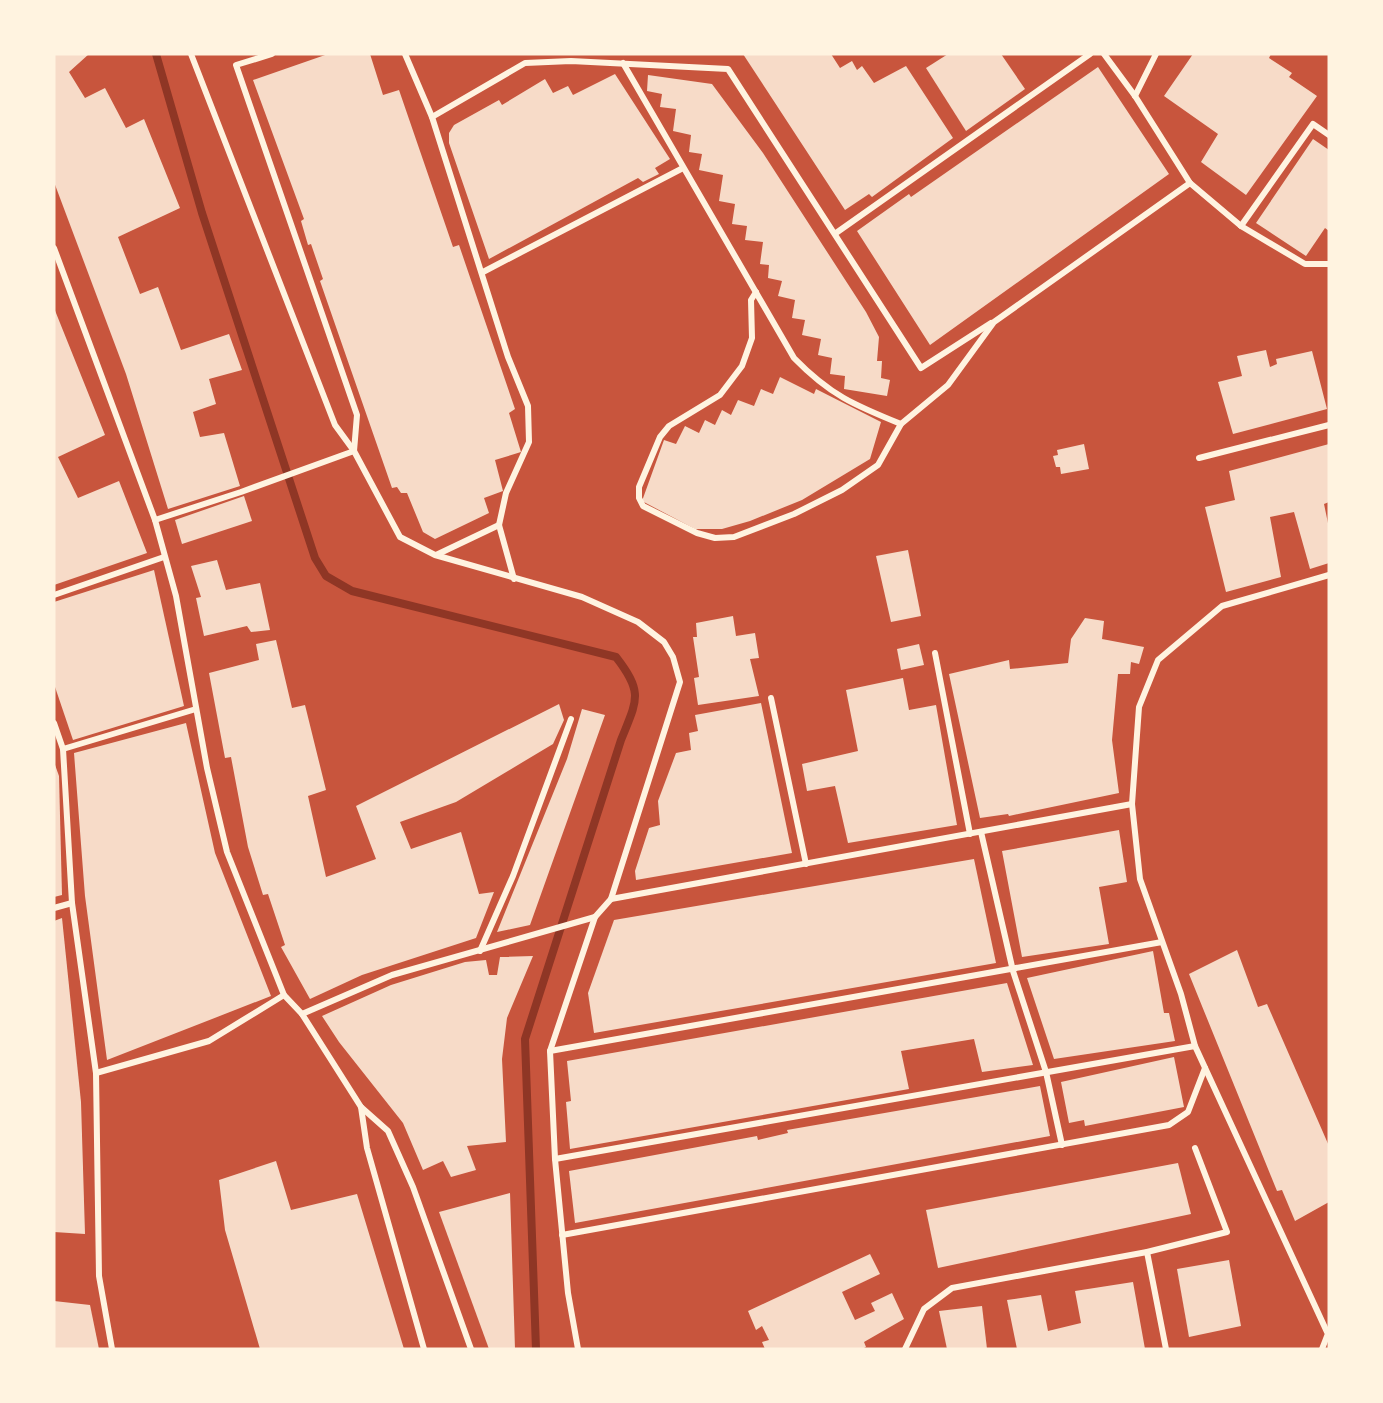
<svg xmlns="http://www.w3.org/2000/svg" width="1383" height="1403" font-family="Roboto,sans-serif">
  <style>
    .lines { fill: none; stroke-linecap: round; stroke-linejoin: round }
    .stream { stroke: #8f3625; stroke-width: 8 }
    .building { fill: #f7dbc8 }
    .minor { stroke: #fff3e0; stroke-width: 6 }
  </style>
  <rect width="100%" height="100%" fill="#c8553d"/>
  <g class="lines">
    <path class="stream" d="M156 54 202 213 315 558 326 576 352 591 616 657C644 693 637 700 621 740L525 1039 536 1349"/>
  </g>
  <g class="building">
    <path d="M54 54H89L69 72 85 98 105 88 126 128 144 119 180 208 118 237 140 294 158 287 181 350 229 334 242 370 209 379 216 404 193 412 200 437 224 433 240 486 168 509 126 374 54 182Z"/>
    <path d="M328 54H370L383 95 399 90 453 247 459 245 515 409 509 413 521 452 495 460 503 491 484 498 489 513 435 539 423 532 407 493H401L397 487 392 488 320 281 323 279 311 244 308 245 301 221 304 219 253 80Z"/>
    <path d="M743 54H831L840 68 852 61 857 70 862 66 874 83 906 66 953 138 872 197 869 194 845 210Z"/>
    <path d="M948 54H1001L1025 89 966 131 926 68Z"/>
    <path d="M1193 54H1271L1269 58 1292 73 1289 77 1317 96 1246 195 1201 162 1218 134 1164 96Z"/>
    <path d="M1098 67 1169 174 930 345 857 231 909 194 911 197Z"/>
    <path d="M615 74 670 159 655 168 659 174 643 182 638 178 489 259 449 143V133L454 125 499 100 502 105 545 79 553 93 568 86 573 95Z"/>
    <path d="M648 75 712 84 763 153 866 312 879 337 877 361H882L881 378 890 380 887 396 844 389 845 376 830 374 832 358 818 355 821 339 802 335 805 320 792 318 795 300 778 296 782 281 768 278 769 265 760 264 763 242 745 240 747 226 732 224 735 204 719 201 723 175 699 170 702 154 689 152 691 135 673 131 676 109 660 107 662 94 647 91Z"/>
    <path d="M1313 139 1329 150V231L1325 228 1306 256 1256 223Z"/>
    <path d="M54 308 105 435 58 457 78 498 119 481 147 553 54 585Z"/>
    <path d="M1266 350 1270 367 1277 364 1276 359 1312 351 1327 409 1233 434 1218 382 1242 376 1237 356Z"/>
    <path d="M780 377 814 394 816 389 881 422 870 459 802 500 750 521 722 529H695L642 501 664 440 676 444 685 426 699 433 705 420 715 425 722 410 731 415 738 400 754 406 761 389 773 394Z"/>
    <path d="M1084 444 1089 469 1061 474 1060 467H1056L1053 456 1058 455 1057 450Z"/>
    <path d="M1329 444V502L1324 504 1329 528V563L1310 569 1294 512 1270 517 1281 577 1226 592 1205 507 1235 500 1229 471Z"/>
    <path d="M244 496 252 521 182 544 175 520Z"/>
    <path d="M908 550 921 616 891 622 876 556Z"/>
    <path d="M217 560 226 590 260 583 270 630 251 632 247 626 204 636 196 598 201 597 191 566Z"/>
    <path d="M154 570 184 706 73 740 54 684V602Z"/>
    <path d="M733 616 736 636 755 633 759 658 750 659 759 696 698 705 694 678 699 677 693 637H697L696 623Z"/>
    <path d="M1085 618 1104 621 1102 639 1144 647 1139 664 1131 662 1130 674H1118L1112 740 1119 793 1009 816 1008 814 980 818 949 674 1009 660 1010 669 1068 663 1071 639Z"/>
    <path d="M276 640 292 708 305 705 326 790 308 796 326 877 376 859 356 806 559 704 564 720 553 744 456 802 400 822 411 849 461 832 479 894 494 892 476 938 362 975 310 999 281 947 285 945 268 894 263 895 248 847 231 757 225 758 209 673 259 660 256 644Z"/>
    <path d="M919 644 924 665 901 670 897 649Z"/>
    <path d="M903 678 909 710 936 705 957 825 848 843 835 786 807 791 802 764 858 751 846 690Z"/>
    <path d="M761 703 792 853 636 880 635 871 649 828 660 825 658 801 676 753 691 750 689 733 698 731 695 715Z"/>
    <path d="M582 709 605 715 530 925 497 932 567 759Z"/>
    <path d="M186 723 215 853 271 996 107 1060 85 896 74 753Z"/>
    <path d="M54 762 59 776 62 895 54 897Z"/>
    <path d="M1119 830 1127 882 1099 887 1109 944 1022 957 1002 851Z"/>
    <path d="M974 859 996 963 594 1033 588 993 614 920Z"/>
    <path d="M62 918 81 1102 85 1234 54 1232V921Z"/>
    <path d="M1237 950 1258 1007 1267 1004 1329 1146V1202L1295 1221 1282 1190 1277 1191 1189 974Z"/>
    <path d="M1153 951 1164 1013H1169L1175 1041 1054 1059 1027 978Z"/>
    <path d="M533 956 507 1018 502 1059 506 1142 467 1146 476 1170 451 1177 443 1161 423 1170 403 1123 339 1042 322 1016 391 985 465 962 486 960 489 975H497L500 957Z"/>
    <path d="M1007 983 1033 1065 982 1072 974 1039 901 1051 909 1089 570 1149 566 1102 571 1101 567 1061Z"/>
    <path d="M1174 1057 1184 1107 1085 1126 1084 1120 1069 1123 1061 1082Z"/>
    <path d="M1040 1086 1050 1136 575 1223 569 1171 757 1136 758 1140 788 1133 787 1130Z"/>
    <path d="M276 1161 291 1210 357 1194 404 1349H260L225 1230 219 1180Z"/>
    <path d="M1178 1163 1191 1214 938 1268 926 1210Z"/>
    <path d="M510 1193 515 1349H489L439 1212Z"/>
    <path d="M870 1254 880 1274 842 1292 855 1320 875 1311 871 1303 892 1293 904 1319 864 1342 866 1347 862 1349H765L762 1342 769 1340 762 1326 756 1330 748 1311Z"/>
    <path d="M1229 1260 1241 1326 1189 1337 1177 1269Z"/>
    <path d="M1133 1282 1145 1349H1017L1007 1300 1041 1295 1048 1331 1081 1323 1075 1291Z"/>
    <path d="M54 1301 90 1305 99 1349H54Z"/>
    <path d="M982 1306 987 1349H947L939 1311Z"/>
  </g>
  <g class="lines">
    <g class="minor">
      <path d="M191 54 335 425 354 451 400 537 435 555 582 597 638 622 664 642 673 657 680 682 611 899 595 917 550 1051 555 1159 568 1293 578 1349"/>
      <path d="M272 54 236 65 357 415 354 451"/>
      <path d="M405 54 432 117 508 357 528 406 529 442 506 493 499 525 514 579"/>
      <path d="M1104 54 1135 96 1190 183 1241 226 1305 264H1329"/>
      <path d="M623 63 794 358C830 395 854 405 901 424"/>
      <path d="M1135 96 1156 54"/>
      <path d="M432 117 525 63 571 61 728 69 921 368 991 323"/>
      <path d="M1241 226 1313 124 1329 135"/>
      <path d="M836 233 1090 54"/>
      <path d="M54 248 155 520 176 596 207 768 227 852 284 995 302 1014 361 1107 367 1148 424 1349"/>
      <path d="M483 272 683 168"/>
      <path d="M756 292 751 300 752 338 742 366 720 395 669 426 660 437 639 487V498L643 506 697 533 715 538 734 537 794 514 842 490 878 465 901 424 948 385 994 322 1190 183"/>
      <path d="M1199 458 1329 425"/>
      <path d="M155 520 241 492 354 451"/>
      <path d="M436 555 499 525"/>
      <path d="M54 595 164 557"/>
      <path d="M935 653 970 834"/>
      <path d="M771 698 806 864"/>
      <path d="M54 723 63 749 72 903 96 1073 99 1276 112 1349"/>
      <path d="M63 749 196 709"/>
      <path d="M981 832 1013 971 1046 1072 1062 1145"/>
      <path d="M611 899 1132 804"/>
      <path d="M54 908 72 903"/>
      <path d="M480 951 513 876 571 719"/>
      <path d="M302 1014 392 975 595 917"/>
      <path d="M550 1051 1162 942"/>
      <path d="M96 1073 209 1041 284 995"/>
      <path d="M361 1107 388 1131 413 1187 471 1349"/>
      <path d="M555 1159 1195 1046"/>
      <path d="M562 1235 1169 1125 1188 1112 1205 1068"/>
      <path d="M1147 1252 1166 1349"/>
      <path d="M1327 1332 1195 1046 1181 994 1140 879 1132 804 1139 707 1158 660 1222 606 1329 575"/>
      <path d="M905 1349 924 1309 952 1288 1147 1252 1227 1232 1195 1148"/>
      <path d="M1322 1349 1329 1331"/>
    </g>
  </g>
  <rect width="1383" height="1403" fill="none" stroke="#fff3e0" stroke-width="111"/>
</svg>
